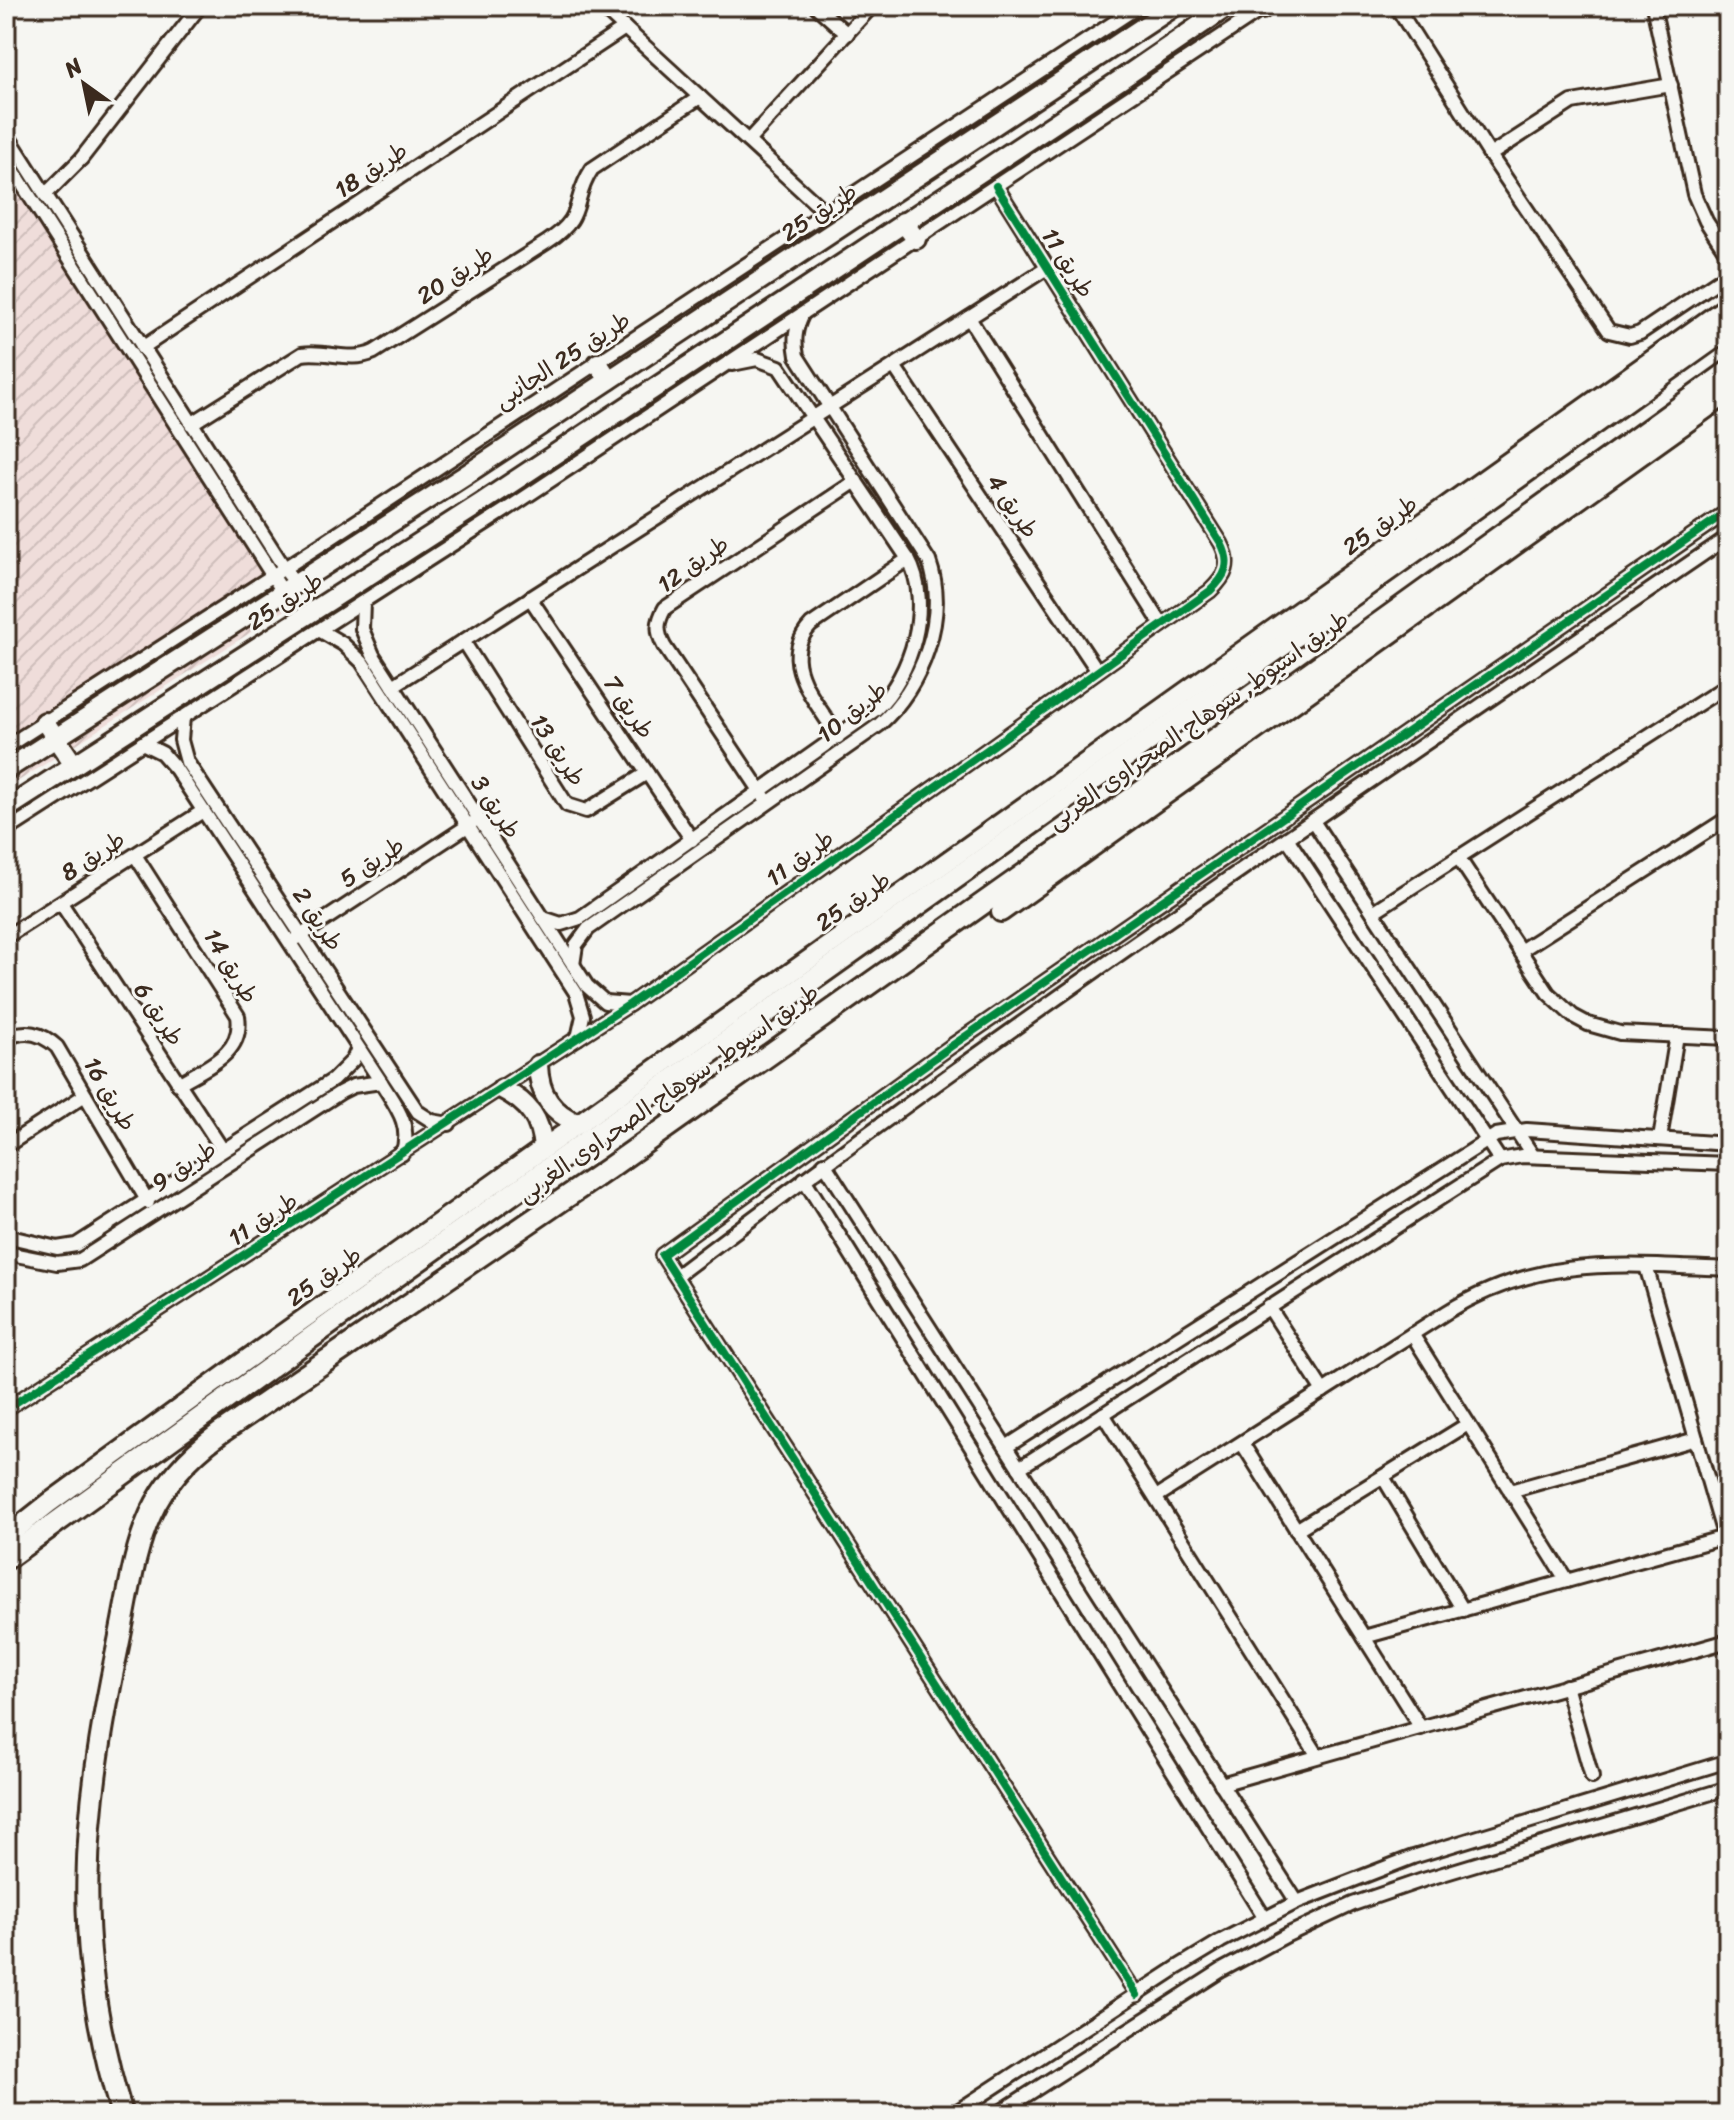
<svg xmlns="http://www.w3.org/2000/svg" width="1734" height="2120" font-family="Sriracha,'Playpen Sans Arabic',sans-serif">
  <style>
    .industrial { fill: url(#industrial-furrows) }
    .lines { fill: none; stroke-linecap: round; stroke-linejoin: round }
    .street-casing { stroke: #3b2a1e; stroke-width: 18 }
    .secondary-casing { stroke: #3b2a1e; stroke-width: 24 }
    .primary-casing { stroke: #3b2a1e; stroke-width: 26 }
    .street { stroke: #f6f6f2; stroke-width: 12 }
    .secondary { stroke: #f6f6f2; stroke-width: 18 }
    .primary { stroke: #f6f6f2; stroke-width: 20 }
    .cycleway-casing { stroke: #f6f6f2; stroke-width: 13 }
    .cycleway { stroke: #00873e; stroke-width: 8 }
    .labels { text-anchor: middle; stroke-width: 6; stroke-linejoin: round; paint-order: stroke }
    .street-label { font-size: 24px; fill: #3b2a1e; stroke: #f6f6f2 }
  </style>
  <defs>
    <pattern id="industrial-furrows" width="10" height="10" patternUnits="userSpaceOnUse" patternTransform="scale(2)"><rect width="10" height="10" fill="#efddda"/><path d="M-1 1l2-2M0 10L10 0M9 11l2-2" fill="none" stroke="#cebebb"/></pattern>
  </defs>
  <rect width="100%" height="100%" fill="#f6f6f2"/>
  <filter id="ink" filterUnits="userSpaceOnUse"><feTurbulence type="fractalNoise" baseFrequency=".0125" numOctaves="2"/><feDisplacementMap in="SourceGraphic" scale="16" xChannelSelector="R" yChannelSelector="G"/><feConvolveMatrix kernelMatrix="1 2 1 2 8 2 1 2 1" color-interpolation-filters="sRGB"/></filter>
  <g filter="url(#ink)">
    <path class="industrial" d="M6 148 298 602 6 789Z"/>
    <g class="lines">
      <g class="street-casing">
        <g id="street">
          <path d="M601 6 825 212"/>
          <path d="M816 6 847 34"/>
          <path d="M1396 6 1490 155 1609 331 1630 336 1640 333 1728 274"/>
          <path d="M1653 6 1694 194 1706 221 1728 255"/>
          <path d="M6 133 289 575"/>
          <path d="M748 141 872 6"/>
          <path d="M1490 155 1572 102 1671 85"/>
          <path d="M6 159 283 592"/>
          <path d="M45 195 81 159 200 6"/>
          <path d="M969 318 1162 625"/>
          <path d="M142 348 625 28"/>
          <path d="M894 366 1097 670"/>
          <path d="M191 424 302 354C327 350 350 363 374 352L547 242C588 215 570 202 592 169L700 97"/>
          <path d="M530 598 692 840"/>
          <path d="M363 602 362 629 373 655 587 986 605 1002 630 1004"/>
          <path d="M319 630 343 644 362 662 576 993 583 1016 578 1038"/>
          <path d="M463 641 567 805 586 811 647 773"/>
          <path d="M393 686 1047 268"/>
          <path d="M183 717 181 740 187 762 418 1112 432 1121 449 1124"/>
          <path d="M838 737C818 703 776 661 811 625L908 559"/>
          <path d="M142 743 162 753 176 769 381 1082C395 1105 413 1125 402 1154"/>
          <path d="M6 747 325 542 1139 6"/>
          <path d="M765 798 664 646C656 631 657 622 665 608L856 481"/>
          <path d="M1313 821 1533 1156"/>
          <path d="M6 831 515 504 1267 6"/>
          <path d="M1287 838 1500 1160"/>
          <path d="M135 855 238 1016C244 1054 206 1067 178 1084"/>
          <path d="M1458 857 1548 993 1573 1016 1588 1024 1620 1033 1728 1038"/>
          <path d="M61 903 222 1149"/>
          <path d="M1373 912 1728 685"/>
          <path d="M543 918 561 924 580 918 876 709C912 675 933 604 908 559L779 367 757 359 732 364"/>
          <path d="M6 937 203 811"/>
          <path d="M297 938 472 823"/>
          <path d="M1520 951 1728 818"/>
          <path d="M573 965 576 945 588 929 879 725C922 686 949 617 929 561L797 356C794 340 795 330 802 315"/>
          <path d="M6 1039C24 1028 42 1033 57 1047L148 1202"/>
          <path d="M1660 1139 1677 1035"/>
          <path d="M6 1146 85 1095"/>
          <path d="M824 1163 1297 1902"/>
          <path d="M804 1179 1264 1917"/>
          <path d="M6 1236 57 1248 76 1245 333 1080 353 1060 358 1048"/>
          <path d="M6 1253 57 1263 80 1260 341 1092 353 1086 381 1082"/>
          <path d="M1646 1266 1728 1549"/>
          <path d="M676 1276C1017 1017 1374 779 1728 537"/>
          <path d="M1269 1307 1323 1391"/>
          <path d="M1412 1334 1567 1581"/>
          <path d="M6 1409 630 1004 1210 591C1226 576 1232 564 1221 543L996 186"/>
          <path d="M1103 1414 1318 1756"/>
          <path d="M1242 1443 1421 1728"/>
          <path d="M1006 1447 1496 1135 1527 1130 1728 1144"/>
          <path d="M1019 1468 1500 1160 1522 1156 1728 1164"/>
          <path d="M1383 1477 1463 1610"/>
          <path d="M1510 1491 1696 1439"/>
          <path d="M1156 1497 1447 1312C1541 1254 1623 1265 1728 1269"/>
          <path d="M1296 1530 1468 1424"/>
          <path d="M1364 1637 1725 1537"/>
          <path d="M1566 1686 1592 1777"/>
          <path d="M1221 1784 1728 1641"/>
          <path d="M1137 1995 662 1255 950 1047 1728 511"/>
          <path d="M953 2114 1178 1967 1221 1941 1297 1902 1413 1857 1728 1761"/>
          <path d="M997 2114 1222 1970 1287 1935 1353 1904 1423 1880 1728 1788"/>
        </g>
      </g>
      <g class="secondary-casing">
        <g id="secondary">
          <path d="M1260 6 1262 9"/>
          <path d="M903 222 916 239"/>
          <path d="M598 363 609 380"/>
          <path d="M45 722 74 765"/>
          <path d="M6 770 464 476 1175 6"/>
          <path d="M6 809 481 503 1120 80 1228 6"/>
          <path d="M1001 912 1728 393"/>
          <path d="M538 1065C539 1095 552 1113 579 1124"/>
          <path d="M502 1089C529 1103 541 1119 543 1149"/>
          <path d="M6 1537 49 1503 239 1365 1728 306"/>
        </g>
      </g>
      <g class="primary-casing">
        <g id="primary">
          <path d="M6 1559 345 1313 1728 328"/>
          <path d="M122 2114C70 1947 83 1814 118 1646 137 1554 137 1494 219 1434L609 1168 1364 634 1728 372"/>
        </g>
      </g>
      <use href="#street" class="street"/>
      <use href="#secondary" class="secondary"/>
      <use href="#primary" class="primary"/>
      <g class="cycleway-casing">
        <g id="cycleway">
          <path d="M6 1409 630 1004 1210 591C1226 576 1232 564 1221 543L996 186"/>
          <path d="M1137 1995 662 1255 950 1047 1728 511"/>
        </g>
      </g>
      <use href="#cycleway" class="cycleway"/>
    </g>
  </g>
  <g class="labels">
    <g class="street-label">
      <text transform="translate(371 170) rotate(-33)" y="8">طريق 18</text>
      <text transform="translate(819 212) rotate(-33)" y="8">طريق 25</text>
      <text transform="translate(1068 263) rotate(58)" y="8">طريق 11</text>
      <text transform="translate(455 275) rotate(-33)" y="8">طريق 20</text>
      <text transform="translate(562 360) rotate(-33)" y="8">طريق 25 الجانبى</text>
      <text transform="translate(1013 506) rotate(56)" y="8">طريق 4</text>
      <text transform="translate(1380 525) rotate(-35)" y="8">طريق 25</text>
      <text transform="translate(693 564) rotate(-35)" y="8">طريق 12</text>
      <text transform="translate(285 601) rotate(-33)" y="8">طريق 25</text>
      <text transform="translate(629 707) rotate(56)" y="8">طريق 7</text>
      <text transform="translate(852 712) rotate(-39)" y="8">طريق 10</text>
      <text transform="translate(1198 720) rotate(-35)" y="8">طريق اسيوط, سوهاج الصحراوى الغربى</text>
      <text transform="translate(558 750) rotate(57)" y="8">طريق 13</text>
      <text transform="translate(496 807) rotate(57)" y="8">طريق 3</text>
      <text transform="translate(93 856) rotate(-33)" y="8">طريق 8</text>
      <text transform="translate(800 858) rotate(-36)" y="8">طريق 11</text>
      <text transform="translate(372 862) rotate(-33)" y="8">طريق 5</text>
      <text transform="translate(853 901) rotate(-35)" y="8">طريق 25</text>
      <text transform="translate(318 919) rotate(57)" y="8">طريق 2</text>
      <text transform="translate(231 966) rotate(59)" y="8">طريق 14</text>
      <text transform="translate(159 1014) rotate(57)" y="8">طريق 6</text>
      <text transform="translate(668 1093) rotate(-35)" y="8">طريق اسيوط, سوهاج الصحراوى الغربى</text>
      <text transform="translate(110 1094) rotate(60)" y="8">طريق 16</text>
      <text transform="translate(184 1166) rotate(-33)" y="8">طريق 9</text>
      <text transform="translate(263 1219) rotate(-33)" y="8">طريق 11</text>
      <text transform="translate(324 1276) rotate(-35)" y="8">طريق 25</text>
    </g>
  </g>
  <rect width="1734" height="2120" fill="none" stroke="#f6f6f2" stroke-width="32"/>
  <rect x="16" y="16" width="1702" height="2088" fill="none" stroke="#3b2a1e" stroke-width="3" filter="url(#ink)"/>
  <g transform="translate(84 84) rotate(327)" stroke="#f6f6f2" stroke-width="6" paint-order="stroke">
  <path d="M0-6L14 30L0 20L-14 30Z" fill="#3b2a1e"/>
  <text y="-12" font-size="22" font-weight="bold" text-anchor="middle" fill="#3b2a1e">N</text>
  </g>
</svg>
